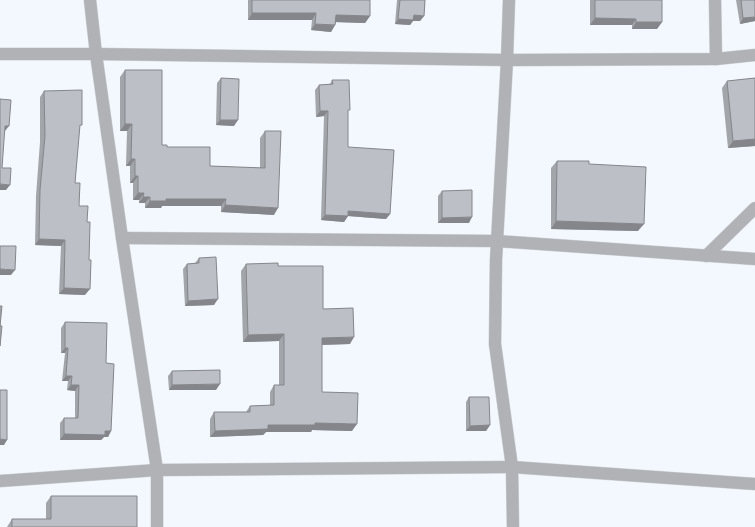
<svg xmlns="http://www.w3.org/2000/svg" width="755" height="527" font-family="'Fira Sans',sans-serif">
  <style>
    .lines { fill: none; stroke-linecap: round; stroke-linejoin: round }
    .street-casing { stroke: #d0d4d9; stroke-width: 13 }
    .street { stroke: #b1b2b5; stroke-width: 12 }
    .wall { fill: #a2a5aa }
    .shaded-wall { fill: #84868b }
    .building { fill: #bcc0c6; stroke: #84868b }
  </style>
  <rect width="100%" height="100%" fill="#f3f8fe"/>
  <g class="lines">
    <g class="street-casing">
      <g id="street">
        <path d="M90 0 96 54 122 238 157 470V527"/>
        <path d="M509 0 507 60 496 260 495 344 512 467 513 527"/>
        <path d="M715 0 716 59"/>
        <path d="M0 54H96L507 60 716 59 755 55"/>
        <path d="M122 238 497 241 755 259"/>
        <path d="M706 256 755 208"/>
        <path d="M0 481 157 470 512 467 755 484"/>
      </g>
    </g>
    <use href="#street" class="street"/>
  </g>
  <g class="wall">
    <path d="M248 0H370V16L365 23 336 22 335 25 331 32 311 30 312 20H248Z"/>
    <path d="M397 0H425L424 16 420 21H413L410 25 395 24Z"/>
    <path d="M590 0H662V22L657 29H632V25H590Z"/>
    <path d="M736 0H755V21L740 24Z"/>
    <path d="M125 70 162 145 210 166 260 168V138L265 131 274 215 221 212V206H162L161 208H145V203H139V200H133V183H130V166H126L127 131H120V77Z"/>
    <path d="M221 78 234 126 216 125 217 83Z"/>
    <path d="M755 78V146L728 148 722 88 727 81Z"/>
    <path d="M332 80 348 113V147L390 214 386 219 348 216 344 222 321 220 324 116 316 117 315 90 319 85 330 84Z"/>
    <path d="M44 91 79 129 75 183 79 206 85 295 59 294 61 246 35 245 36 196 40 142V97Z"/>
    <path d="M557 161 589 164 638 231 551 229V168Z"/>
    <path d="M442 191 469 223H438V196Z"/>
    <path d="M199 258 214 305 185 306 183 269 187 264 195 263Z"/>
    <path d="M246 264 278 266 323 309 350 344 322 345V392L352 431 312 430 311 432H266L263 435 210 437V419L214 412H246L250 406 270 405V392L274 385H279V341L243 342 241 271Z"/>
    <path d="M65 322 106 363 111 431 108 437H104L101 440H60V423L64 418H75V391L67 390 68 381H62L65 353H61V328Z"/>
    <path d="M172 371 216 390H169L168 376Z"/>
    <path d="M469 397 490 425 486 431H466V402Z"/>
    <path d="M51 496 137 527H7L12 519H46V503Z"/>
  </g>
  <g class="shaded-wall">
    <path d="M252 13H316L312 20H248Z"/>
    <path d="M336 15 370 16 365 23 332 22Z"/>
    <path d="M414 15 424 16 420 21H413L410 25 395 24 398 19Z"/>
    <path d="M755 17V21L740 24 743 18Z"/>
    <path d="M595 18 636 19 632 25H590Z"/>
    <path d="M636 22H662L657 29H632Z"/>
    <path d="M315 24 335 25 331 32 311 30Z"/>
    <path d="M320 111H328L324 116 316 117Z"/>
    <path d="M220 120H238L234 126 216 125Z"/>
    <path d="M125 124H132L127 131H120Z"/>
    <path d="M5 126H9L5 131Z"/>
    <path d="M755 139V146L728 148 733 141Z"/>
    <path d="M131 159H135L130 166H126Z"/>
    <path d="M135 176H138L133 183H130Z"/>
    <path d="M0 184 10 185 6 190H0Z"/>
    <path d="M138 193H144L139 200H133Z"/>
    <path d="M143 197H150L145 203H139Z"/>
    <path d="M166 199H226L221 206H162L161 208H145L150 201Z"/>
    <path d="M225 205 278 208 274 215 221 212Z"/>
    <path d="M348 211 390 214 386 219 348 216 344 222 321 220 325 215Z"/>
    <path d="M472 217 469 223H438L442 218Z"/>
    <path d="M556 221 644 224 638 231 551 229Z"/>
    <path d="M39 239 65 240 61 246 35 245Z"/>
    <path d="M0 269 15 270 11 275H0Z"/>
    <path d="M64 288 90 289 85 295 59 294Z"/>
    <path d="M218 299 214 305 185 306 188 301Z"/>
    <path d="M284 334 279 341 243 342 248 335Z"/>
    <path d="M354 337 350 344 317 345 322 338Z"/>
    <path d="M65 348H68L65 353H61Z"/>
    <path d="M66 376H72L68 381H62Z"/>
    <path d="M220 384 216 390H169L172 385Z"/>
    <path d="M71 385H79L75 391 67 390Z"/>
    <path d="M315 423 357 424 352 431 312 430 311 432H266L263 435 210 437 215 431 268 425Z"/>
    <path d="M490 425 486 431H466L470 426Z"/>
    <path d="M105 431H111L108 437H104L101 440H60L64 434Z"/>
    <path d="M0 439 7 440 4 445H0Z"/>
  </g>
  <g class="building">
    <path d="M252 0H370V16L336 15 335 25 315 24 316 13H252Z"/>
    <path d="M400 0H425L424 16 414 15 413 20 398 19Z"/>
    <path d="M595 0H662V22H636V19L595 18Z"/>
    <path d="M741 0H755V17L743 18Z"/>
    <path d="M125 70H162V145H167V147H210V166L265 168V131H281L278 208 225 205 226 199H166V201H150V197H143L144 193H138V176H135V159H131L132 124H125Z"/>
    <path d="M221 78 239 79 238 120H220Z"/>
    <path d="M755 78V139L733 141 727 81Z"/>
    <path d="M332 80H349L350 110H348V147L394 150 390 214 348 211V216L325 215 328 111H320L319 85 333 84Z"/>
    <path d="M82 90V125H80L75 183H80L79 206H88L87 222H90L89 260H91L90 289 64 288 65 240 39 239 40 190 45 136 44 91Z"/>
    <path d="M0 99 11 100 9 126H5L2 168H11L10 185 0 184Z"/>
    <path d="M557 161H589V164L646 167 644 224 556 221Z"/>
    <path d="M472 190V217L442 218V191Z"/>
    <path d="M0 246H16L15 270 0 269Z"/>
    <path d="M216 257 218 299 188 301 187 264 199 263V258Z"/>
    <path d="M278 263V266H323V309L353 308 354 337 322 338V392L358 393 357 424 315 423V425H268V429L215 431 214 412H250V406L274 405V385H284V334L248 335 246 264Z"/>
    <path d="M0 306H2L0 326H2L0 346Z"/>
    <path d="M65 322 107 323 106 363 114 364 111 431H105V435L64 434V418H78L79 385H71L72 376H66L68 348H65Z"/>
    <path d="M220 370V384L172 385V371Z"/>
    <path d="M0 390H7V440L0 439Z"/>
    <path d="M469 397H489L490 425 470 426Z"/>
    <path d="M51 496H137V527H12V519H51Z"/>
  </g>
</svg>
